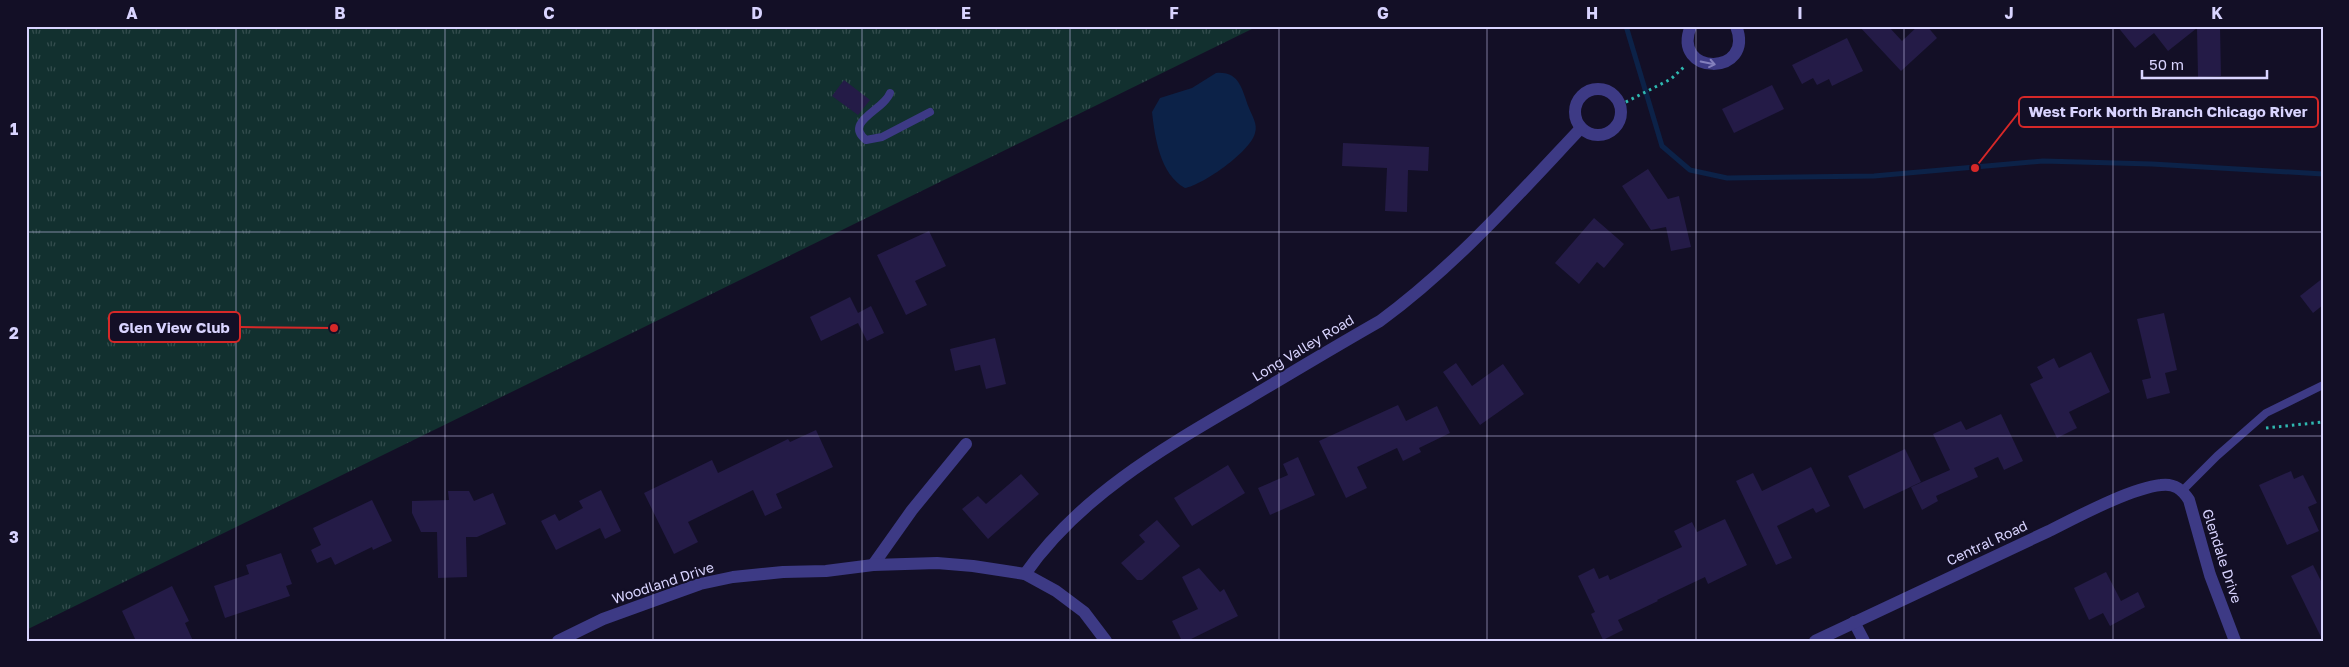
<svg xmlns="http://www.w3.org/2000/svg" width="2349" height="667" font-family="'Golos Text',sans-serif">
  <style>
    .grass { fill: url(#grass-tufts) }
    .water { fill: #0c2248 }
    .lines { fill: none; stroke-linecap: round; stroke-linejoin: round }
    .stream { stroke: #0c2248; stroke-width: 5 }
    .building { fill: #241b47 }
    .path { stroke: #2fb8b0; stroke-width: 3; stroke-dasharray: 2.5 4; stroke-linecap: butt }
    .service { stroke: #3d3a85; stroke-width: 8 }
    .minor { stroke: #3d3a85; stroke-width: 12 }
    .oneway { stroke: #837fbc }
    .grid { fill: none; stroke: #d9d4ff; stroke-width: 1; stroke-opacity: 0.55 }
    .labels { text-anchor: middle; stroke-width: 4; stroke-linejoin: round; paint-order: stroke }
    .street-label { font-size: 14px; fill: #d9d4ff; stroke: #130f26 }
    .leader { fill: none; stroke: #d62828; stroke-width: 2 }
    .callout-dot { fill: #d62828; stroke: #130f26; stroke-width: 2 }
    .callout { fill: #130f26; stroke: #d62828; stroke-width: 2 }
    .callout-label { font-size: 15px; text-anchor: middle; font-weight: bold; fill: #d9d4ff }
    .neatline { fill: none; stroke: #d9d4ff; stroke-width: 2 }
    .grid-label { font-size: 16px; text-anchor: middle; font-weight: bold; fill: #d9d4ff }
  </style>
  <defs>
    <pattern id="grass-tufts" width="24" height="20" patternUnits="userSpaceOnUse" patternTransform="scale(1.25)"><rect width="24" height="20" fill="#12302f"/><path d="M3 7l-1-3M5 7V3M7 7l1-3M15 17l-1-3M17 17v-4M19 17l1-3" fill="none" stroke="#344d4e"/></pattern>
  </defs>
  <rect width="100%" height="100%" fill="#130f26"/>
  <path class="grass" d="M26 26H1258L26 630Z"/>
  <path class="water" d="M1216 73C1240 71 1242 90 1249 108 1252 116 1258 124 1255 133 1251 151 1203 185 1185 188 1160 174 1155 138 1152 112L1160 98 1192 88Z"/>
  <g class="lines">
    <path class="stream" d="M1626 26 1662 146 1690 170 1727 178 1874 176 2043 161 2152 164 2323 174"/>
  </g>
  <g class="building">
    <path d="M1859 26H1888L1902 41 1918 26H1927L1937 38 1901 71Z"/>
    <path d="M2117 26H2220L2221 76 2198 77 2197 28 2168 51 2154 33 2135 48Z"/>
    <path d="M1847 38 1863 71 1832 86 1829 79 1817 85 1813 78 1802 84 1792 65Z"/>
    <path d="M844 80 870 100 858 115 832 96Z"/>
    <path d="M1772 85 1784 109 1734 133 1722 109Z"/>
    <path d="M1343 143 1429 147 1428 171 1408 170 1407 212 1385 211 1387 168 1342 166Z"/>
    <path d="M1648 169 1668 199 1679 196 1691 247 1671 251 1666 227 1651 230 1622 186Z"/>
    <path d="M1594 218 1624 244 1604 268 1597 262 1579 284 1555 263Z"/>
    <path d="M929 231 946 266 915 281 927 305 906 315 877 255Z"/>
    <path d="M2323 278V305L2313 313 2300 296Z"/>
    <path d="M850 297 858 313 871 306 884 333 867 341 858 323 821 341 810 317Z"/>
    <path d="M2164 313 2177 370 2165 373 2170 393 2147 399 2142 380 2151 378 2137 319Z"/>
    <path d="M995 338 1006 384 986 389 980 365 955 371 950 349Z"/>
    <path d="M2091 352 2110 392 2069 412 2077 428 2057 438 2030 384 2043 378 2037 367 2054 358 2059 368Z"/>
    <path d="M1456 363 1472 386 1503 364 1524 394 1480 425 1443 372Z"/>
    <path d="M1398 405 1406 421 1437 406 1450 433 1419 448 1421 452 1403 461 1397 448 1357 467 1367 488 1346 498 1319 441Z"/>
    <path d="M2001 414 2023 461 2004 470 1998 457 1974 468 1978 477 1936 496 1938 501 1922 510 1911 487 1950 470 1933 434 1961 421 1966 430Z"/>
    <path d="M816 430 833 467 776 494 782 508 765 516 753 490 688 522 698 542 674 554 644 493 712 460 718 473 788 439 790 442Z"/>
    <path d="M1905 449 1921 482 1864 509 1848 476Z"/>
    <path d="M1298 457 1315 495 1270 515 1258 488 1288 475 1283 464Z"/>
    <path d="M1228 465 1245 493 1192 526 1174 498Z"/>
    <path d="M1811 467 1830 506 1816 513 1813 508 1777 526 1792 558 1776 565 1736 481 1753 473 1762 491Z"/>
    <path d="M2291 471 2294 479 2303 475 2317 503 2308 507 2319 531 2287 545 2259 485Z"/>
    <path d="M1021 474 1039 494 988 539 962 509 978 496 986 504Z"/>
    <path d="M601 490 621 531 605 539 600 528 556 550 541 521 555 514 559 521 583 508 579 501Z"/>
    <path d="M448 491H469L474 501 493 493 506 524 477 537H466L467 577 438 578 437 532H421L412 513V501L449 500Z"/>
    <path d="M372 500 392 541 373 550 372 547 335 565 331 557 317 563 311 550 321 545 313 528Z"/>
    <path d="M1725 519 1747 565 1708 584 1705 577 1657 600 1658 601 1618 620 1623 630 1603 640 1591 614 1595 612 1578 576 1594 568 1599 579 1608 575 1610 580 1682 547 1674 531 1692 522 1697 532Z"/>
    <path d="M1157 520 1180 546 1142 580H1137L1121 563 1145 542 1139 535Z"/>
    <path d="M281 553 292 584 286 586 290 596 225 618 214 586 249 574 246 565Z"/>
    <path d="M2313 565 2323 585V641L2291 576Z"/>
    <path d="M1199 568 1220 592 1224 589 1238 616 1187 641H1182L1172 621 1198 609 1182 577Z"/>
    <path d="M2106 572 2121 601 2138 592 2145 607 2110 626 2103 613 2089 620 2074 588Z"/>
    <path d="M172 586 189 621 185 623 193 641H136L122 611Z"/>
  </g>
  <g class="lines">
    <g class="path">
      <path d="M1620 105 1671 79 1685 66"/>
      <path d="M2266 428 2323 422"/>
    </g>
    <g class="service">
      <path d="M890 93C884 110 843 122 866 140L882 137 930 112"/>
      <path d="M2183 490 2217 456 2266 413 2323 385"/>
    </g>
    <g class="minor">
      <path d="M1691 26C1670 76 1756 77 1736 26"/>
      <circle cx="1598" cy="112" r="23"/>
      <path d="M873 565 912 510 966 444"/>
      <path d="M1025 574C1081 494 1167 446 1249 398 1293 372 1336 346 1380 321 1455 266 1518 195 1581 128"/>
      <path d="M1854 622 1864 641"/>
      <path d="M558 641 603 619 661 598 700 584 733 577 783 572 826 571 873 565 937 563 973 566 1025 574 1056 591 1084 612 1106 641"/>
      <path d="M1815 641C1893 604 1971 567 2049 531 2077 517 2131 488 2161 485 2174 483 2182 489 2189 500L2210 575 2235 641"/>
    </g>
  </g>
  <defs><path id="oneway-shaft" d="M-6 0H5M1.5-3L5.5 0L1.5 3" fill="none" stroke-width="1.6" stroke-linecap="round" stroke-linejoin="round" transform="scale(1.25)"/></defs>
  <use class="oneway" href="#oneway-shaft" transform="translate(1708 63) rotate(12)"/>
  <path class="grid" d="M236 26V641M445 26V641M653 26V641M862 26V641M1070 26V641M1279 26V641M1487 26V641M1696 26V641M1904 26V641M2113 26V641M26 232H2323M26 436H2323"/>
  <g class="labels">
    <g class="street-label">
      <text transform="translate(1303 348) rotate(-31)" y="5">Long Valley Road</text>
      <text transform="translate(1987 543) rotate(-25)" y="5">Central Road</text>
      <text transform="translate(2222 556) rotate(72)" y="5">Glendale Drive</text>
      <text transform="translate(663 583) rotate(-18)" y="5">Woodland Drive</text>
    </g>
  </g>
  <path class="leader" d="M1975 168L2019 112M334 328L240 327"/>
  <g class="callout-dot">
    <circle cx="1975" cy="168" r="5"/>
    <circle cx="334" cy="328" r="5"/>
  </g>
  <g class="callout">
    <rect x="2019" y="97" width="299" height="30" rx="5"/>
    <rect x="109" y="312" width="131" height="30" rx="5"/>
  </g>
  <g class="callout-label">
    <text x="2168" y="117">West Fork North Branch Chicago River</text>
    <text x="174" y="333">Glen View Club</text>
  </g>
  <rect width="2349" height="667" fill="none" stroke="#130f26" stroke-width="55"/>
  <path d="M2142 70v8h125v-8" fill="none" stroke="#d9d4ff" stroke-width="2.5"/>
  <text x="2149" y="70" font-size="15" fill="#d9d4ff" stroke="#130f26" stroke-width="4" paint-order="stroke">50 m</text>
  <rect x="28" y="28" width="2294" height="612" class="neatline"/>
  <g class="grid-label">
    <text x="132" y="19">A</text>
    <text x="340" y="19">B</text>
    <text x="549" y="19">C</text>
    <text x="757" y="19">D</text>
    <text x="966" y="19">E</text>
    <text x="1174" y="19">F</text>
    <text x="1383" y="19">G</text>
    <text x="1592" y="19">H</text>
    <text x="1800" y="19">I</text>
    <text x="2009" y="19">J</text>
    <text x="2217" y="19">K</text>
    <text x="14" y="135">1</text>
    <text x="14" y="339">2</text>
    <text x="14" y="543">3</text>
  </g>
</svg>
